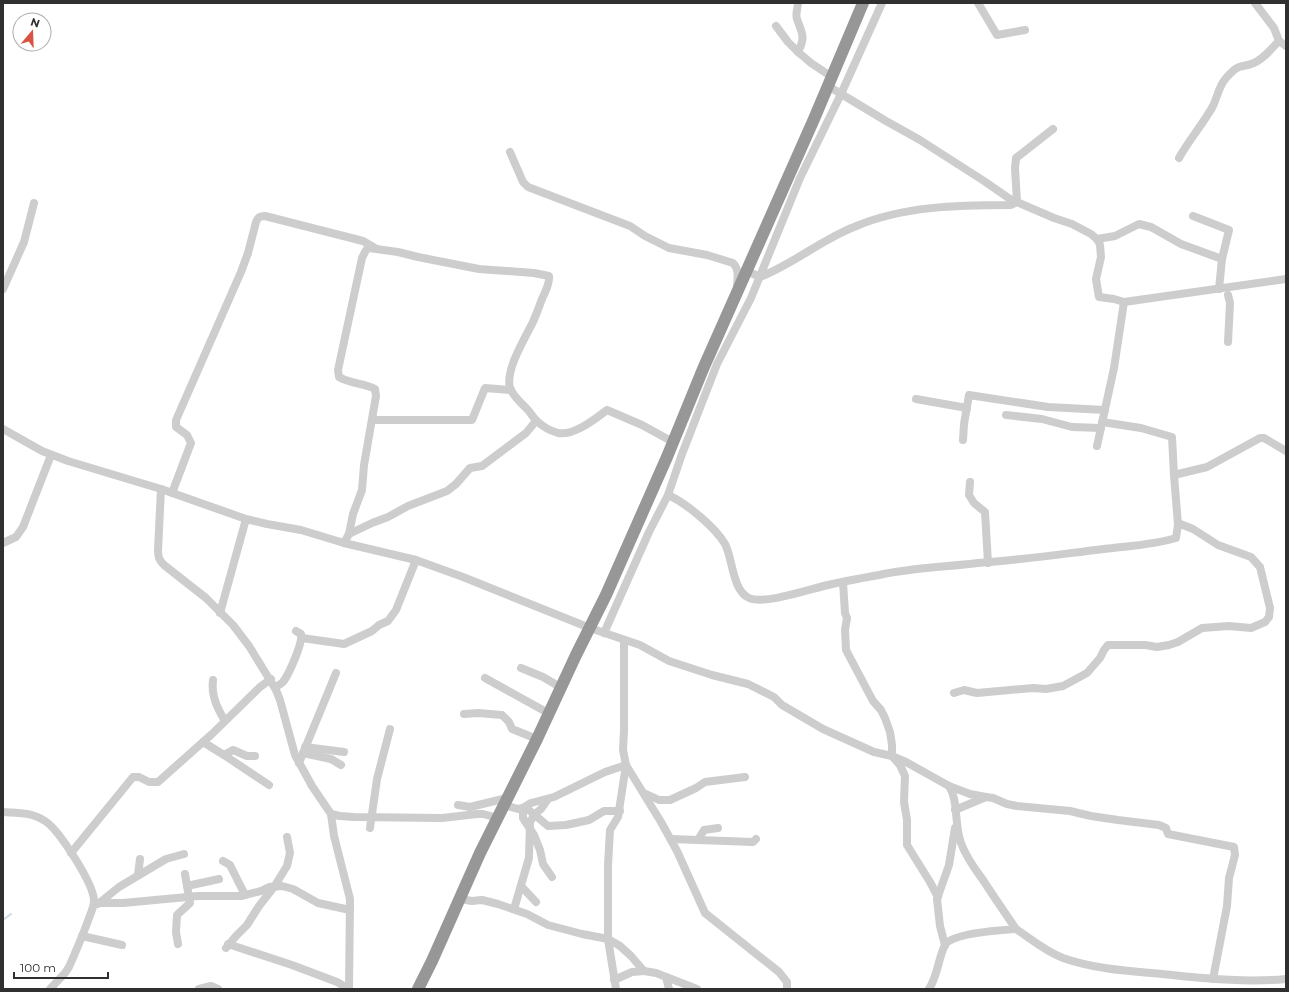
<svg xmlns="http://www.w3.org/2000/svg" width="1289" height="992" font-family="Montserrat,sans-serif">
  <style>
    .lines { fill: none; stroke-linecap: round; stroke-linejoin: round }
    .stream { stroke: #cedaea; stroke-width: 2 }
    .minor { stroke: #cdcdcd; stroke-width: 8 }
    .highway { stroke: #979797; stroke-width: 12 }
  </style>
  <rect width="100%" height="100%" fill="#fff"/>
  <g class="lines">
    <path class="stream" d="M3 920 11 914"/>
    <g class="minor">
      <path d="M798 3C798 8 795 14 797 19 802 34 806 36 798 52L811 63 832 77"/>
      <path d="M978 3 997 35 1025 30"/>
      <path d="M1255 3 1274 28 1279 41 1286 46"/>
      <path d="M776 26 788 42 798 52"/>
      <path d="M828 86 886 121 920 140 984 181 1010 199 1054 218 1072 224 1091 234 1098 240 1100 245 1101 257 1096 279 1099 297 1114 299 1124 302 1286 279"/>
      <path d="M510 152 523 182 528 187 630 226 645 236 669 248 707 255 733 263C740 270 737 279 737 288"/>
      <path d="M1179 158C1189 140 1203 124 1213 106 1220 90 1219 83 1234 70 1241 64 1244 67 1251 64 1262 61 1271 49 1279 41"/>
      <path d="M1017 202 1015 168 1016 158 1053 129"/>
      <path d="M1193 216 1229 230 1222 259 1219 289"/>
      <path d="M1097 239 1115 236 1139 224 1151 227 1181 244 1222 259"/>
      <path d="M747 271 760 277C793 264 821 240 854 227 902 206 959 205 1011 205L1017 202"/>
      <path d="M3 289 24 242 34 203"/>
      <path d="M1228 342 1230 303 1228 295"/>
      <path d="M916 399 967 408"/>
      <path d="M1006 415 1042 419 1072 427 1101 428"/>
      <path d="M372 420H472L485 388 511 390"/>
      <path d="M1102 422 1141 428 1172 437 1174 475"/>
      <path d="M3 429 42 451 68 461 161 489 246 519 267 524 301 530 344 543 416 560 463 577 590 628 640 645 669 661 712 675 748 684 774 697 782 705 823 729 874 752 892 756 906 762 949 786C959 802 954 825 961 843 966 857 974 868 983 880 994 897 1005 913 1016 929"/>
      <path d="M963 440 964 424 969 395 1048 407 1105 410"/>
      <path d="M1097 446 1114 368 1124 302"/>
      <path d="M970 482 969 495 974 503 985 512 988 563"/>
      <path d="M161 489 158 550C158 557 159 560 164 565L206 598 233 625 249 646 276 690 280 700 295 755 312 786 331 814 334 836 350 899 349 989"/>
      <path d="M172 493 191 443 187 435 176 427V420L241 272 248 253 256 222C258 217 260 216 265 216L363 241 375 248"/>
      <path d="M668 495C686 503 715 527 725 544 733 559 732 590 749 598 764 605 810 589 828 585 845 581 862 578 879 575 911 568 945 567 978 563 1020 560 1062 554 1104 549 1128 546 1153 545 1176 538L1178 525 1174 475 1207 467 1260 438H1264L1286 451"/>
      <path d="M349 534 372 523 388 517 408 506 447 491 456 484 470 468 482 466 526 433 536 421"/>
      <path d="M3 543 16 537 23 527 51 455"/>
      <path d="M344 543 349 534 353 514 362 490 364 465 376 396 375 389C364 383 351 384 339 377L338 370 362 258 366 250 369 248 398 252 418 257 479 269 534 273 549 276C550 284 545 292 542 299 539 307 536 315 533 322 525 338 505 370 510 388 513 396 521 403 527 409 531 413 533 418 537 421 542 426 551 431 558 433 574 436 595 419 607 410L642 425 673 442"/>
      <path d="M843 582 845 613 847 618 845 630 846 650 873 701 881 710 885 718 890 732 892 745V756L900 765 905 776 904 802 907 820V845L930 882 938 897"/>
      <path d="M220 613 246 519"/>
      <path d="M604 633 649 532 668 495 682 454 717 364 751 298 800 178 841 94 882 3"/>
      <path d="M302 638 344 644 372 631 379 625 388 621 396 610 416 560"/>
      <path d="M521 668 543 677 560 687"/>
      <path d="M485 678 550 714"/>
      <path d="M213 680C211 695 217 708 225 721"/>
      <path d="M275 687C277 686 281 684 283 682 289 674 303 643 301 634L296 631"/>
      <path d="M954 693 964 690 977 693 1033 688 1046 689 1063 686 1087 673 1100 658 1104 650 1108 645H1145L1157 647 1169 645 1178 642 1202 628 1229 626 1251 628 1265 622 1269 617 1270 608 1260 567 1251 557 1218 545 1193 529 1178 523"/>
      <path d="M464 714 478 713 502 715 509 722 512 729 537 739"/>
      <path d="M203 742 224 755 233 750 247 756H255"/>
      <path d="M305 747 344 752"/>
      <path d="M303 753 331 759 341 765"/>
      <path d="M224 755 269 785"/>
      <path d="M299 763 336 673"/>
      <path d="M949 786 970 794 986 797"/>
      <path d="M644 793 659 800H670L696 788 705 782 745 777"/>
      <path d="M458 805 470 807 507 798"/>
      <path d="M504 805 518 809 523 808 531 803 554 797 605 772 626 765 661 822 677 851 705 913 779 972 787 982V989"/>
      <path d="M523 808V818L534 835 540 850 543 864 552 877"/>
      <path d="M955 810 986 797 993 798 1007 804 1017 806 1070 811 1091 816 1118 820 1159 825 1166 828 1168 834 1234 847 1235 855 1229 878 1227 906 1213 979"/>
      <path d="M530 811 548 826 566 825 589 820 604 811H620"/>
      <path d="M3 812C18 813 32 812 45 821 59 830 94 884 94 901 94 906 91 913 89 918 83 935 76 951 69 967L65 973 50 989"/>
      <path d="M331 814 340 816 354 817 442 818 477 814H483L498 818"/>
      <path d="M370 828 377 779 390 729"/>
      <path d="M671 839 753 842 756 839"/>
      <path d="M698 840 704 830 718 828"/>
      <path d="M71 853 133 777H139L149 782H158L212 734 260 687 271 679"/>
      <path d="M223 861 230 865 245 895"/>
      <path d="M185 874 187 886"/>
      <path d="M138 875 140 859"/>
      <path d="M521 886 536 902"/>
      <path d="M460 899 472 901 482 900 498 904 527 914 548 925 582 934 608 939 620 946 631 956 644 971 656 973 697 989"/>
      <path d="M94 903H123L198 896H241L261 891 269 887 282 886 293 889 318 903 350 910"/>
      <path d="M98 904 119 887 166 859 184 854"/>
      <path d="M514 909 529 858 530 822 535 814 541 809 548 799"/>
      <path d="M82 936 122 945"/>
      <path d="M178 944 176 932 177 915 190 903 187 886 219 879"/>
      <path d="M228 944 292 965 337 982 349 989"/>
      <path d="M945 945 940 926 937 899 949 865 955 828"/>
      <path d="M226 948 236 936 247 925 259 906 274 887 287 866 290 853 287 837"/>
      <path d="M666 977 669 989"/>
      <path d="M614 980 632 972 644 971"/>
      <path d="M199 989 211 986 218 989"/>
      <path d="M616 989 608 939V865L610 830 618 817 626 765 623 750 624 730V640"/>
      <path d="M929 989C938 975 938 959 945 945 952 933 1002 930 1016 929 1031 939 1045 951 1063 958 1094 969 1129 971 1162 974 1203 978 1244 983 1286 979"/>
    </g>
    <path class="highway" d="M418 989 432 961 480 853 537 739 576 655 606 595 667 457 703 369 814 119 863 3"/>
  </g>
  <rect width="1289" height="992" fill="none" stroke="#303030" stroke-width="8"/>
  <g transform="translate(32 32) rotate(19)"><circle r="19" fill="#ffffff" stroke="#acacac"/>
  <path d="M0-3L7 15L0 10L-7 15Z" fill="#d85342"/>
  <text y="-6" font-size="11" font-weight="bold" text-anchor="middle" fill="#303030">N</text>
  </g>
  <path d="M14 972v6h94v-6" fill="none" stroke="#303030" stroke-width="2"/>
  <text x="20" y="972" font-size="12" fill="#303030" stroke="#ffffff" stroke-width="3" paint-order="stroke">100 m</text>
</svg>
